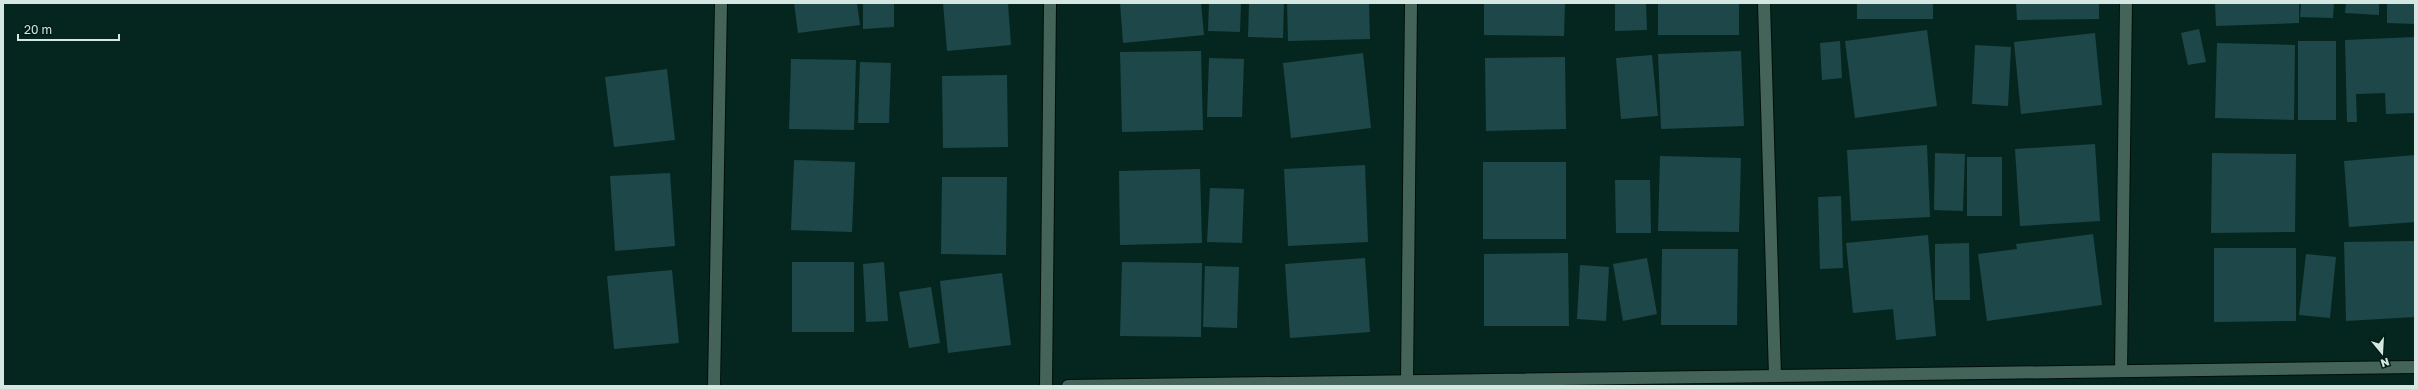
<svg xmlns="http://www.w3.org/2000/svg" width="2418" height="389" font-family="'Golos Text',sans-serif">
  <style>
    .building { fill: #1e4749 }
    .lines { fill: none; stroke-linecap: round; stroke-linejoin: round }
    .minor-casing { stroke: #000e08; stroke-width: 14 }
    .minor { stroke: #44645a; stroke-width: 12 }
  </style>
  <rect width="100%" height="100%" fill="#05261e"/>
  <g class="building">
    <path d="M794 3H857L860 25 798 33Z"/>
    <path d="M863 3H894V27L863 29Z"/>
    <path d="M943 3H1008L1011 45 947 51Z"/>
    <path d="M1120 3H1201L1204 35 1123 43Z"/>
    <path d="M1209 3H1241L1240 32 1208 31Z"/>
    <path d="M1249 3H1284L1283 38 1248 37Z"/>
    <path d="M1287 3H1369L1370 39 1288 41Z"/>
    <path d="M1484 3H1565L1564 36 1484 35Z"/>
    <path d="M1615 3H1646L1647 30 1615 31Z"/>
    <rect x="1658" y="3" width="81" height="32"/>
    <rect x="1857" y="3" width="76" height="16"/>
    <path d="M2016 3H2099V19L2017 20Z"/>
    <path d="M2215 3H2299V23L2216 26Z"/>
    <path d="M2301 3H2334L2333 18 2300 17Z"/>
    <path d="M2346 3H2379V15L2345 13Z"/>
    <path d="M2387 3H2415V24L2387 23Z"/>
    <path d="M2199 29 2206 62 2188 65 2181 33Z"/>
    <path d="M1927 30 1937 106 1855 118 1845 41Z"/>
    <path d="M2095 33 2102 105 2021 114 2014 42Z"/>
    <path d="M2415 37V113L2386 114 2385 93 2356 94 2357 122H2347L2345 40Z"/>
    <path d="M1840 41 1842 78 1822 80 1820 43Z"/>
    <rect x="2298" y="41" width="38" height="79"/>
    <path d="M2217 43 2295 45 2294 120 2215 118Z"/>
    <path d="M1975 45 2011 47 2008 106 1972 104Z"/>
    <path d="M1201 51 1203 130 1122 132 1120 52Z"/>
    <path d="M1741 51 1744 126 1661 129 1658 54Z"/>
    <path d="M1363 53 1371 128 1291 138 1283 63Z"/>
    <path d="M1652 55 1658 116 1621 119 1616 58Z"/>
    <path d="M1565 57 1566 129 1486 131 1485 58Z"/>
    <path d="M1209 58 1244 59 1242 117H1207Z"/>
    <path d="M791 59 856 60 854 130 789 129Z"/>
    <path d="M860 62 891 63 889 123H858Z"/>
    <path d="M667 69 675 140 614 147 605 77Z"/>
    <path d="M1007 75 1008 147 943 148 942 76Z"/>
    <path d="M2095 144 2100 221 2020 226 2015 149Z"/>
    <path d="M1927 145 1930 217 1851 221 1847 150Z"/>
    <path d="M1935 153 1965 154 1963 211 1934 210Z"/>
    <path d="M2212 153 2296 154 2295 232 2211 233Z"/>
    <path d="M2415 155V222L2349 227 2344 161Z"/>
    <path d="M1660 156 1741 158 1739 232 1658 231Z"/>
    <rect x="1967" y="157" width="35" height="59"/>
    <path d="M794 160 855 162 852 232 791 230Z"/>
    <rect x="1483" y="162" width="83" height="77"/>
    <path d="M1365 165 1368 242 1288 246 1284 169Z"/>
    <path d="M1200 169 1202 243 1120 245 1119 171Z"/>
    <path d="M670 173 675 246 615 251 610 176Z"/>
    <path d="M942 177H1007L1006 255 941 254Z"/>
    <path d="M1615 180H1650L1651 233H1616Z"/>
    <path d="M1210 188 1244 189 1242 243 1207 242Z"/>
    <path d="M1841 196 1843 268 1820 269 1818 197Z"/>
    <path d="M2093 234 2102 305 1987 321 1978 254 2017 249 2016 244Z"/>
    <path d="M1928 235 1936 336 1896 340 1893 309 1853 313 1846 243Z"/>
    <path d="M2415 241V317L2346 321 2344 242Z"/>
    <path d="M1969 243 1970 300H1935V244Z"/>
    <path d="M2214 248H2296V321L2214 322Z"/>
    <path d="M1662 249H1738L1737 325H1661Z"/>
    <path d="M1568 253 1569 326H1484V254Z"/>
    <path d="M2306 254 2336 257 2330 318 2299 315Z"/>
    <path d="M1365 258 1370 332 1290 338 1285 264Z"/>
    <path d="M1647 258 1657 314 1623 321 1613 264Z"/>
    <rect x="792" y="262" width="62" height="70"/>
    <path d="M884 262 888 321 866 322 863 264Z"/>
    <path d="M1122 262 1202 263 1201 337 1120 336Z"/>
    <path d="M1580 265 1609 267 1606 321 1577 319Z"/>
    <path d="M1205 266 1239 267 1237 328 1203 327Z"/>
    <path d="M672 270 679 343 614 349 607 276Z"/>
    <path d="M1002 273 1011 345 948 353 940 281Z"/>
    <path d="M931 287 940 343 909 348 899 292Z"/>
  </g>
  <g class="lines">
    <g class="minor-casing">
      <g id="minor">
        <path d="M1764 3 1775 376"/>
        <path d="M2121 371 2126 3"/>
        <path d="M1407 381 1411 3"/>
        <path d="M714 386 721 3"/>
        <path d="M1046 386 1050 3"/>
        <path d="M1068 386 2415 367"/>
      </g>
    </g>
    <use href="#minor" class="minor"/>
  </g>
  <rect width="2418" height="389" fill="none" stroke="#d5e7e1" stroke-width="8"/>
  <g transform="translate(2382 353) rotate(162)" stroke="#001d15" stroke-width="3" paint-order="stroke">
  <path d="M0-3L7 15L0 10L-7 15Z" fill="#d5e7e1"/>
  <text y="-6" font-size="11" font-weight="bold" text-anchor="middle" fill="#d5e7e1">N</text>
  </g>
  <path d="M18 34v6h101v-6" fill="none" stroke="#d5e7e1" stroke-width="2"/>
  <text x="24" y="34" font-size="12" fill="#d5e7e1" stroke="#001d15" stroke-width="3" paint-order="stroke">20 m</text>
</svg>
